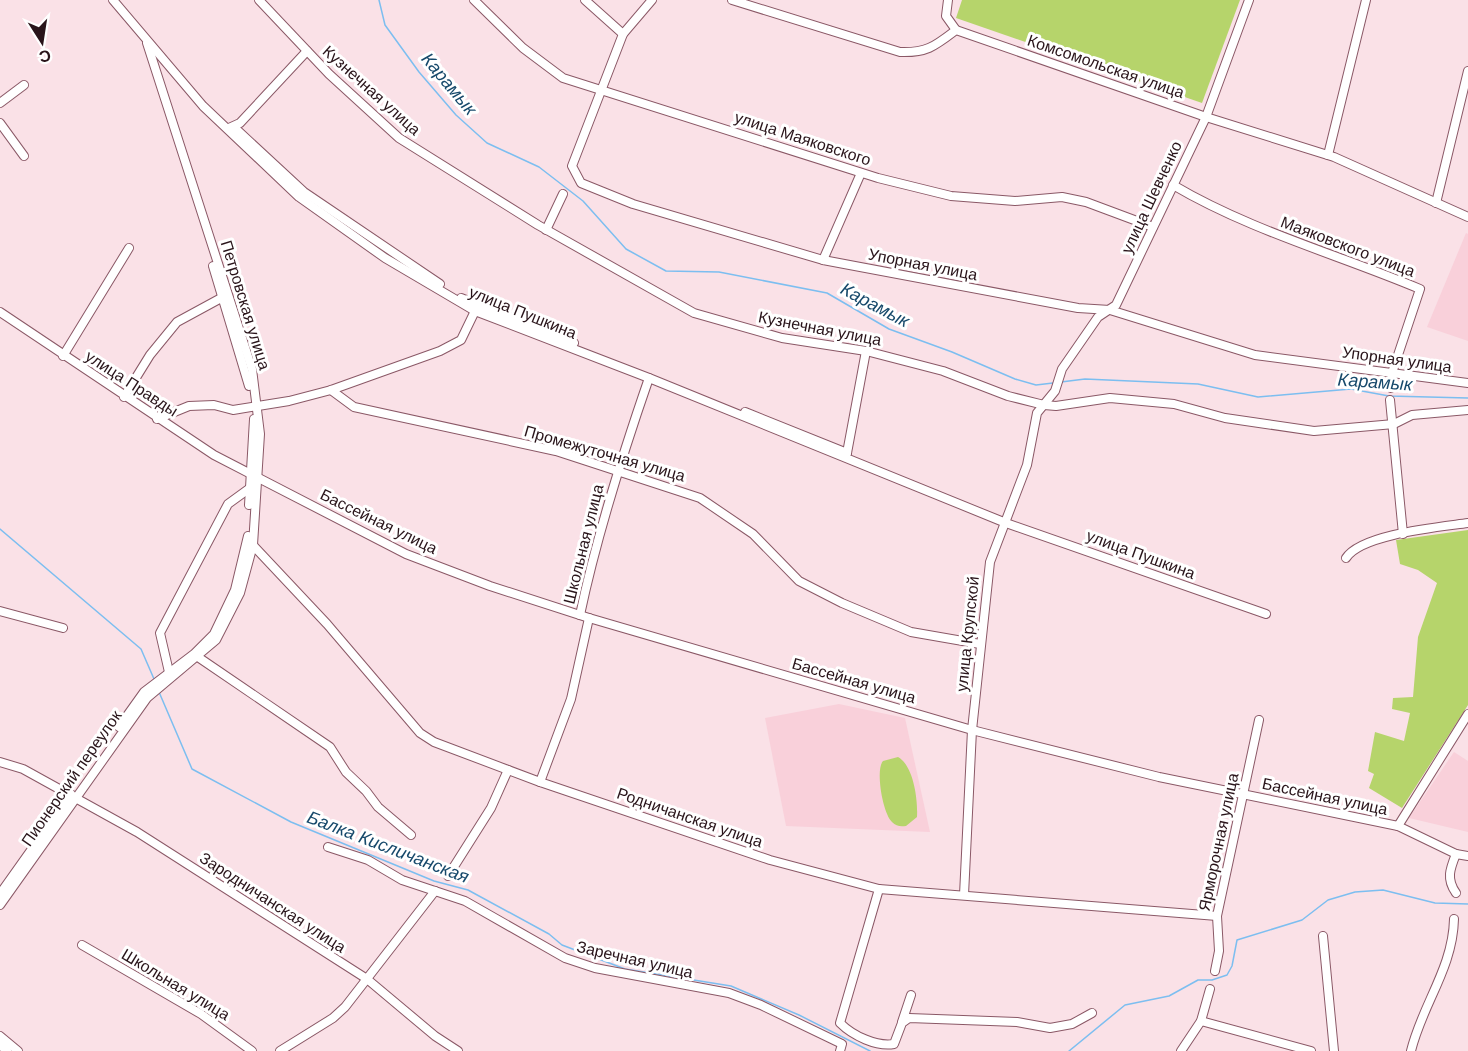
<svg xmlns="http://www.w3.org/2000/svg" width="1468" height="1051" font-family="'DM Sans',sans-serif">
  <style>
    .built { fill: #f9d0da }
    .green { fill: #b6d46b }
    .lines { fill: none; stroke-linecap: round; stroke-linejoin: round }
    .stream { stroke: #7cbef0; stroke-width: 1.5 }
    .minor-casing { stroke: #8a5866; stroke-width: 10 }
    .minor { stroke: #fff; stroke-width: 8 }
    .labels { text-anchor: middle; stroke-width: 6; stroke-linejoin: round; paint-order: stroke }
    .street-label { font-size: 16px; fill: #29141a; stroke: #fff }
    .water-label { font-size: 18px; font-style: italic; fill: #17496b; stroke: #fff }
  </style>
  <rect width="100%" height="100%" fill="#fae1e7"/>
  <g class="built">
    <path d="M1466 233 1468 234V341L1427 327Z"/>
    <path d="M839 704 905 718 930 832 786 826 765 718Z"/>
    <path d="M1454 752 1468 761V832L1409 818Z"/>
  </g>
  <g class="green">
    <path d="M962 0H1240L1202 103 956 18Z"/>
    <path d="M1468 530V705L1402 808 1369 788 1374 774 1368 771 1375 732 1404 741 1410 713 1392 709 1393 698 1413 697 1418 637 1437 583 1418 570 1400 564 1396 540Z"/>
    <path d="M898 757C914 766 918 801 917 817L906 826C900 827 896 826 892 822 883 814 875 770 883 761Z"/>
  </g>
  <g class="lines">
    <g class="stream">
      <path d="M379 0 385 25 419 72 456 115 487 143 539 167 583 201 626 249 666 271 719 272 827 293 889 329 952 352 1015 379 1036 385 1053 383"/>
      <path d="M1061 382 1085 379 1198 384 1258 397 1351 389 1389 396 1468 398"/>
      <path d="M0 529 141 649 154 679"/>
      <path d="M159 692 192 769 291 822 434 881 468 890 549 934 562 945 625 969 731 986 799 1015 870 1051"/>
      <path d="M1069 1051 1125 1005 1169 996 1198 980H1212L1227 975 1232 966 1237 940 1302 920 1328 900 1355 892 1383 890 1435 903 1468 904"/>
    </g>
    <g class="minor-casing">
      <g id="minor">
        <path d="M113 0 203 106 299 197 385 258 475 311 649 378 1006 523 1266 614"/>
        <path d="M259 0 329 74 399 138 538 225 694 313 782 338 866 351 943 371 1008 396 1044 405 1056 406 1110 398 1174 404 1225 418 1314 431 1394 424 1412 415 1468 410"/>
        <path d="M474 0 523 48 563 78 878 178 951 196 1015 201 1062 197 1086 202 1153 227"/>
        <path d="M585 0 623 34"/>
        <path d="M652 0 623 34 572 166 581 183 633 204 823 260 1078 308 1110 310 1255 355 1468 383"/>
        <path d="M732 0 900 52C927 53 935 46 956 30L1206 117 1334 157 1468 217"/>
        <path d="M948 0 946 16 956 30"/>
        <path d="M0 103 24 85"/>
        <path d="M0 123 24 156"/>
        <path d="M229 128 240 123 307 51"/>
        <path d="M236 129 304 192 440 284"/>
        <path d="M1328 155 1366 0"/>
        <path d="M1173 185C1251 231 1337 254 1420 289L1392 373 1391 388"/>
        <path d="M1436 203 1468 71"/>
        <path d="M546 230 563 194"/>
        <path d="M823 260 861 173"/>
        <path d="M213 266 249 386"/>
        <path d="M461 298 574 343"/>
        <path d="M0 312 214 455 406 554 490 586 589 618 972 730 1159 777 1398 826 1456 854 1468 856"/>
        <path d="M63 356 129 248"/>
        <path d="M331 390 354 407 556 451 700 498 753 534 799 581 842 603 911 632 980 644"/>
        <path d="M124 397 150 355 177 322 223 297"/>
        <path d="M1390 400 1403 534"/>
        <path d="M745 412 847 453"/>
        <path d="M157 419 189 406 214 405 233 410 289 401 331 390 440 351 461 340 475 311"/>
        <path d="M844 456 847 453 866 351"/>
        <path d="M249 505 254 419"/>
        <path d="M248 540 327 624 420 733 434 742 540 782 770 860 879 889 1217 916"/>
        <path d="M1346 558C1361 534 1440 527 1468 523"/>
        <path d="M0 611 63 628"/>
        <path d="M580 615C597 534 622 456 649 378"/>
        <path d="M195 655 330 747 346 772 366 791 378 807 411 835"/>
        <path d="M169 672 160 633 228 504 250 488"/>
        <path d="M119 727 144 692 194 654 214 634 235 590 248 536"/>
        <path d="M0 762 23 769 137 832 367 979 435 1036 458 1051"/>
        <path d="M540 782 571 699 589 618"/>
        <path d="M1398 826 1468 714"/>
        <path d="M328 847 368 860 402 880 465 901 565 958 595 968 729 993 761 1005 842 1044 840 1051"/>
        <path d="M448 876 491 808 508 770"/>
        <path d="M879 889 840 1023C853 1036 877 1047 894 1044L902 1023 909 1018 1017 1022 1050 1028 1072 1024 1092 1013"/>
        <path d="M1456 893C1446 879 1450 869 1456 854"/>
        <path d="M0 894 71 794"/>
        <path d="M964 895 972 730 990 562 1027 465 1037 413 1055 391 1062 369 1098 317 1116 305 1206 117 1249 0"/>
        <path d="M0 905 147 698 216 640 240 593 253 545 260 434 252 369 147 43"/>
        <path d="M1323 936 1334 1051"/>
        <path d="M82 945 201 1014 252 1051"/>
        <path d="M1215 971 1219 951 1217 916 1259 720"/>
        <path d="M1201 1021 1311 1051"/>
        <path d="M902 1022 911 995"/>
        <path d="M0 1036 18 1051"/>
        <path d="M0 1045 7 1051"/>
        <path d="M280 1051 333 1018 345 1007 435 891"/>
        <path d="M1181 1051 1201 1021 1210 989"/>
        <path d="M1411 1051C1422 1005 1453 968 1454 919"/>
      </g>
    </g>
    <use href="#minor" class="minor"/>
  </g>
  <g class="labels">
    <g class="street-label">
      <text transform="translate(1106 66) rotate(19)" y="6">Комсомольская улица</text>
      <text transform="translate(372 90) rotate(42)" y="6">Кузнечная улица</text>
      <text transform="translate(803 138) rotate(18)" y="6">улица Маяковского</text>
      <text transform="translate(1151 197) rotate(-65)" y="6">улица Шевченко</text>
      <text transform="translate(1348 246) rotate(21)" y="6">Маяковского улица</text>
      <text transform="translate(923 264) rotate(11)" y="6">Упорная улица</text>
      <text transform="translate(246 305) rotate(73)" y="6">Петровская улица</text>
      <text transform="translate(523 312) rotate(22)" y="6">улица Пушкина</text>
      <text transform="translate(820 328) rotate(11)" y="6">Кузнечная улица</text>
      <text transform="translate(1397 359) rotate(8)" y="6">Упорная улица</text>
      <text transform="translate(132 383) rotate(33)" y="6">улица Правды</text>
      <text transform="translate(605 453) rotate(16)" y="6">Промежуточная улица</text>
      <text transform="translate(379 521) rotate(26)" y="6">Бассейная улица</text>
      <text transform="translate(583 544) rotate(-76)" y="6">Школьная улица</text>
      <text transform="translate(1141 554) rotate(20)" y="6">улица Пушкина</text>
      <text transform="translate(967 634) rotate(-84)" y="6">улица Крупской</text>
      <text transform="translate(854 680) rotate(16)" y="6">Бассейная улица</text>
      <text transform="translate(71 778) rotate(-55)" y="6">Пионерский переулок</text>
      <text transform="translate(1325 796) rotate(12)" y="6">Бассейная улица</text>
      <text transform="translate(690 817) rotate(19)" y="6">Родничанская улица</text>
      <text transform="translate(1218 842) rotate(-78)" y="6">Ярморочная улица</text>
      <text transform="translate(273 902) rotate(33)" y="6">Зародничанская улица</text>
      <text transform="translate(635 959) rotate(13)" y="6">Заречная улица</text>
      <text transform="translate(176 984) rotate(31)" y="6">Школьная улица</text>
    </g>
    <g class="water-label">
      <text transform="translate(449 84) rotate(50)" y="6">Карамык</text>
      <text transform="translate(875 305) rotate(28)" y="6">Карамык</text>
      <text transform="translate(1375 382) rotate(4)" y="6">Карамык</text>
      <text transform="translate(388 847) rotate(21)" y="6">Балка Кисличанская</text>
    </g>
  </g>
  <g transform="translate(42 42) rotate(168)" stroke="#ffffff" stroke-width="4.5" paint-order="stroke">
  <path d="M0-4.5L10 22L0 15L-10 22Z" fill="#29141a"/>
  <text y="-9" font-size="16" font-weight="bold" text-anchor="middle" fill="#29141a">С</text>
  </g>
</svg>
